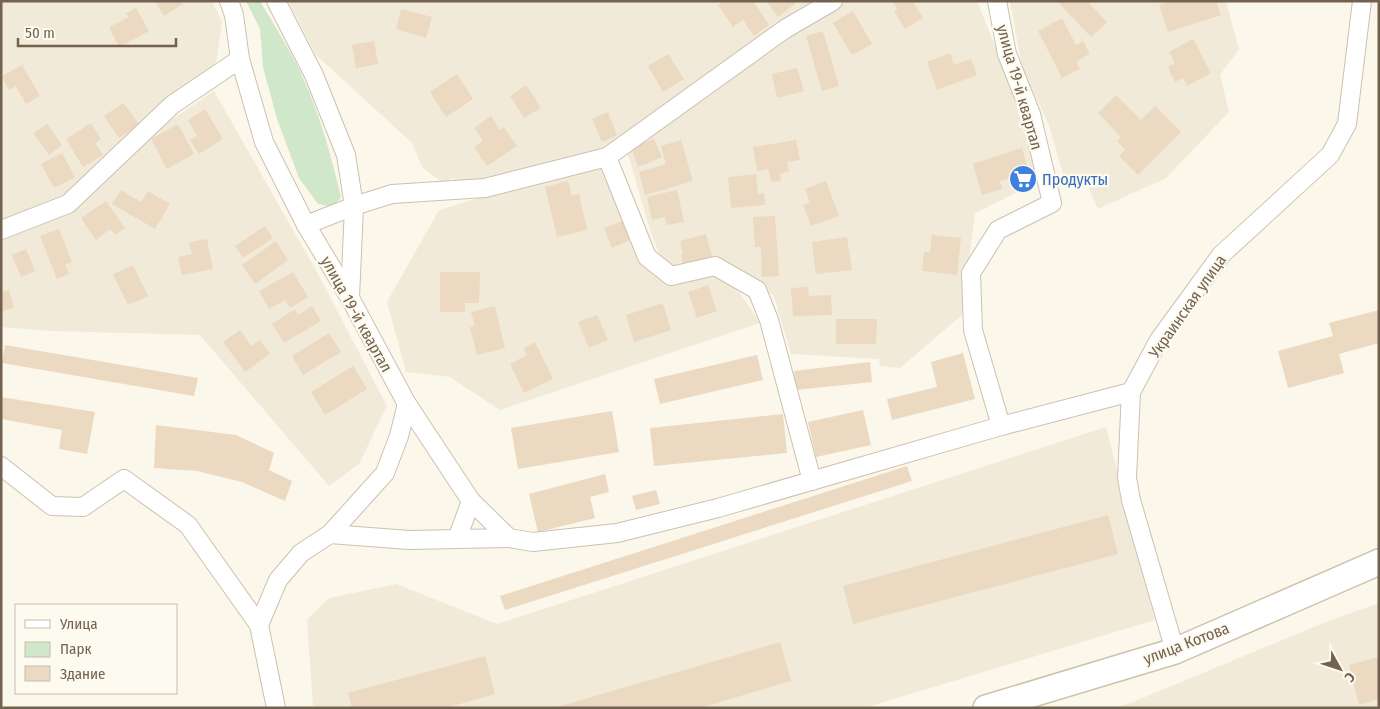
<svg xmlns="http://www.w3.org/2000/svg" width="1380" height="709" font-family="'Fira Sans Condensed',sans-serif">
  <style>
    .residential { fill: #f2ead9 }
    .green { fill: #d1e7c9 }
    .building { fill: #ebd9c2 }
    .lines { fill: none; stroke-linecap: round; stroke-linejoin: round }
    .street-casing { stroke: #ccc1b1; stroke-width: 20 }
    .secondary-casing { stroke: #cec2ae; stroke-width: 28 }
    .street { stroke: #fff; stroke-width: 18 }
    .secondary { stroke: #fff; stroke-width: 25 }
    .labels { text-anchor: middle; stroke-width: 4.5; stroke-linejoin: round; paint-order: stroke }
    .street-label { font-size: 16px; fill: #73624f; stroke: #fdfaf0 }
    .shop-label { font-size: 16px; fill: #366cbe; stroke: #fdfaf0; text-anchor: start }
  </style>
  <rect width="100%" height="100%" fill="#fbf7ea"/>
  <g class="residential">
    <path d="M1 1H212L222 22 216 64 163 106 60 201 1 224Z"/>
    <path d="M288 1H817L702 78 614 145 478 185 460 186 453 178 443 183 422 167 412 143 316 55Z"/>
    <path d="M845 1H977L1011 86 1038 182 975 213 962 315 900 368 880 366 879 359 791 354 774 296 717 262 681 271 661 258 650 230 626 148 804 27Z"/>
    <path d="M1010 1H1226L1239 49 1220 75 1229 112 1166 178 1098 209 1085 180 1066 184 1049 125 1022 68Z"/>
    <path d="M214 91 317 272 387 406 359 464 329 486 200 335 51 331 1 327V236L73 211 146 137Z"/>
    <path d="M605 167 646 269 671 285 713 271 739 292 760 323 500 410 450 377 406 372 387 302 439 210 511 188Z"/>
    <path d="M1106 427 1155 620 864 708H313L307 620 329 598 396 584 497 624Z"/>
    <path d="M1379 603V708H1114L1128 704 1326 622Z"/>
  </g>
  <path class="green" d="M246 1H260C272 21 284 41 295 61 317 104 330 151 341 197L334 207 318 204 299 178 277 119 263 67 260 29Z"/>
  <g class="building">
    <path d="M155 1H181L183 4 164 16Z"/>
    <path d="M724 1H753L769 25 754 36 743 20 733 27 718 5Z"/>
    <path d="M766 1H794L796 3 778 17Z"/>
    <path d="M892 1H913L923 18 905 29 894 11 897 9Z"/>
    <path d="M1057 1H1087L1107 22 1091 37Z"/>
    <path d="M1170 1H1216L1221 15 1168 32 1159 5Z"/>
    <path d="M136 8 149 31 119 47 109 27 129 17 126 13Z"/>
    <path d="M401 9 432 17 426 38 396 29Z"/>
    <path d="M853 11 872 44 852 55 833 23Z"/>
    <path d="M1062 18 1076 45 1083 41 1090 54 1076 62 1080 69 1062 78 1038 31Z"/>
    <path d="M823 31 839 86 822 91 806 36Z"/>
    <path d="M1193 39 1211 73 1187 86 1183 78 1175 82 1168 67 1175 63 1169 52Z"/>
    <path d="M374 41 378 64 356 68 352 45Z"/>
    <path d="M950 53 954 65 971 59 977 75 937 90 927 62Z"/>
    <path d="M668 54 684 79 663 92 648 66Z"/>
    <path d="M22 65 40 96 26 104 16 86 9 90 2 76Z"/>
    <path d="M797 68 804 91 777 98 772 74Z"/>
    <path d="M457 74 473 99 446 117 430 92Z"/>
    <path d="M526 85 541 108 524 118 510 96Z"/>
    <path d="M1116 95 1141 120 1155 106 1181 132 1138 175 1119 156 1125 150 1117 141 1121 137 1098 113Z"/>
    <path d="M123 103 139 124 119 138 104 116Z"/>
    <path d="M205 109 223 139 199 154 190 140 197 136 188 120Z"/>
    <path d="M608 112 617 135 602 142 592 119Z"/>
    <path d="M491 116 500 130 504 127 517 146 487 166 474 147 483 141 474 128Z"/>
    <path d="M91 123 101 139 95 143 103 155 83 167 66 139Z"/>
    <path d="M47 124 62 145 49 155 33 133Z"/>
    <path d="M178 124 194 154 167 169 151 139Z"/>
    <path d="M654 139 662 157 638 167 631 148Z"/>
    <path d="M681 140 693 181 645 195 639 172 666 164 661 146Z"/>
    <path d="M796 140 800 160 787 162 789 172 780 173 781 181 771 182 768 169 757 171 753 147Z"/>
    <path d="M1022 148 1029 172 1000 181 1002 189 982 195 973 164Z"/>
    <path d="M62 153 75 177 54 188 41 164Z"/>
    <path d="M756 174 758 194 764 193 765 205 731 208 728 177Z"/>
    <path d="M568 181 572 196 579 194 587 230 557 237 545 187Z"/>
    <path d="M826 181 839 216 811 226 803 205 810 203 805 189Z"/>
    <path d="M121 190 141 202 148 191 170 204 155 229 112 204Z"/>
    <path d="M677 190 684 222 667 225 665 217 652 220 647 197Z"/>
    <path d="M106 201 125 228 115 235 110 229 96 240 81 218Z"/>
    <path d="M775 216 779 276 762 277 761 247H755L753 217Z"/>
    <path d="M622 221 630 240 612 248 604 228Z"/>
    <path d="M265 226 273 238 243 258 235 246Z"/>
    <path d="M59 229 72 262 65 265 69 274 57 279 40 236Z"/>
    <path d="M706 234 713 260 684 268 681 254 683 253 680 241Z"/>
    <path d="M932 235 961 238 957 275 922 271 924 252H930Z"/>
    <path d="M847 237 852 270 816 274 812 242Z"/>
    <path d="M207 239 213 269 182 275 178 257 192 254 189 242Z"/>
    <path d="M276 241 288 260 255 284 242 265Z"/>
    <path d="M26 249 35 271 21 277 12 255Z"/>
    <path d="M133 265 148 296 128 305 113 274Z"/>
    <path d="M293 272 308 297 290 308 285 300 269 309 259 291Z"/>
    <path d="M440 272H480L479 303H465V312H440Z"/>
    <path d="M708 285 717 311 697 318 688 292Z"/>
    <path d="M808 287 809 296 831 295 832 315 793 316 791 288Z"/>
    <path d="M9 290 14 308 1 311V292Z"/>
    <path d="M663 303 671 330 634 342 626 315Z"/>
    <path d="M312 306 321 321 284 343 272 324 295 309 298 315Z"/>
    <path d="M495 306 505 348 477 355 470 327 475 326 471 312Z"/>
    <path d="M1379 310V343L1339 354 1344 373 1288 388 1278 351 1333 336 1329 323Z"/>
    <path d="M597 315 608 340 589 348 578 322Z"/>
    <path d="M836 319H877L876 344H836Z"/>
    <path d="M240 330 251 346 260 340 270 354 245 372 223 342Z"/>
    <path d="M329 333 341 352 303 375 292 356Z"/>
    <path d="M535 342 553 379 524 393 510 364 527 355 524 348Z"/>
    <path d="M5 345 198 378 194 396 2 363Z"/>
    <path d="M963 353 975 399 892 420 887 399 937 387 931 362Z"/>
    <path d="M757 355 763 380 660 404 654 379Z"/>
    <path d="M870 362 872 382 796 390 794 371Z"/>
    <path d="M353 366 367 389 325 415 311 392Z"/>
    <path d="M1 397 95 412 87 454 59 449 62 430 1 419Z"/>
    <path d="M863 410 871 445 816 457 808 422Z"/>
    <path d="M612 411 619 452 518 469 511 428Z"/>
    <path d="M783 414 787 453 654 466 650 428Z"/>
    <path d="M156 425 236 435 274 453 269 470 292 481 285 501 242 482 197 471 154 468Z"/>
    <path d="M907 466 912 481 505 610 500 596Z"/>
    <path d="M605 474 609 492 590 497 595 518 538 532 529 494Z"/>
    <path d="M656 490 660 504 636 510 632 496Z"/>
    <path d="M1108 515 1118 554 853 624 843 586Z"/>
    <path d="M780 642 791 681 700 708H554Z"/>
    <path d="M485 656 495 694 446 708H352L348 693Z"/>
    <path d="M1379 657V699L1359 705 1349 665Z"/>
  </g>
  <g class="lines">
    <g class="street-casing">
      <g id="street">
        <path d="M229 1 234 15 240 59 264 142 306 225 350 298 407 404 471 501 509 538 533 542 617 533 718 508 1001 426 1131 392"/>
        <path d="M276 1 314 75 346 155 354 206 350 298"/>
        <path d="M997 1 1007 54 1031 114 1052 203 998 230 971 273 973 330 1001 426"/>
        <path d="M607 157 647 257 671 276 715 266 757 290 769 320 812 481"/>
        <path d="M306 225 354 206 392 194 485 188 607 157 785 29 833 1"/>
        <path d="M1 230 68 204 172 105 240 59"/>
        <path d="M1 466 52 506 83 507 124 479 188 525 259 625"/>
        <path d="M330 534 409 540 509 538"/>
        <path d="M457 539 471 501"/>
        <path d="M1175 651 1131 500 1127 478 1131 392 1159 340 1221 255 1330 155 1347 124 1362 1"/>
        <path d="M276 708 259 625 278 580 301 553 330 534 385 473 399 436 407 404"/>
      </g>
    </g>
    <g class="secondary-casing">
      <path id="secondary" d="M986 708 1175 651 1379 562"/>
    </g>
    <use href="#street" class="street"/>
    <use href="#secondary" class="secondary"/>
  </g>
  <defs>
    <g id="supermarket-disc" transform="scale(1.4375)"><circle r="9.5" fill="#3f7fe0" stroke="#fdfaf0"/><path d="M-6-5.5h2.5l.6 2H6L4.5 2H-2.5L-4.4-4H-6ZM-1.5 3.2a1.3 1.3 0 1 0 .1 0ZM3 3.2a1.3 1.3 0 1 0 .1 0Z" fill="#fff"/></g>
  </defs>
  <g fill-rule="evenodd">
    <use href="#supermarket-disc" x="1023" y="179"/>
  </g>
  <g class="labels">
    <g class="street-label">
      <text transform="translate(1020 87) rotate(74)" y="6">улица 19-й квартал</text>
      <text transform="translate(1187 306) rotate(-55)" y="6">Украинская улица</text>
      <text transform="translate(357 314) rotate(61)" y="6">улица 19-й квартал</text>
      <text transform="translate(1186 643) rotate(-21)" y="6">улица Котова</text>
    </g>
    <g class="shop-label">
      <text x="1042" y="185">Продукты</text>
    </g>
  </g>
  <rect width="1380" height="709" fill="none" stroke="#73624f" stroke-width="5"/>
  <rect x="15" y="604" width="162" height="90" fill="#fdfaf0" stroke="#c6bdb0"/>
  <rect x="25" y="620" width="25" height="8" fill="#ffffff" stroke="#c6bdb0"/>
  <text x="60" y="629" font-size="15" fill="#73624f">Улица</text>
  <rect x="25" y="642" width="25" height="15" fill="#d1e7c9" stroke="#c6bdb0"/>
  <text x="60" y="654" font-size="15" fill="#73624f">Парк</text>
  <rect x="25" y="666" width="25" height="15" fill="#ebd9c2" stroke="#c6bdb0"/>
  <text x="60" y="679" font-size="15" fill="#73624f">Здание</text>
  <g transform="translate(1340 669) rotate(130)" stroke="#fdfaf0" stroke-width="4" paint-order="stroke">
  <path d="M0-4L9 19L0 12L-9 19Z" fill="#73624f"/>
  <text y="-8" font-size="14" font-weight="bold" text-anchor="middle" fill="#73624f">С</text>
  </g>
  <path d="M18 38v8h158v-8" fill="none" stroke="#73624f" stroke-width="2.5"/>
  <text x="25" y="38" font-size="15" fill="#73624f" stroke="#fdfaf0" stroke-width="4" paint-order="stroke">50 m</text>
</svg>
